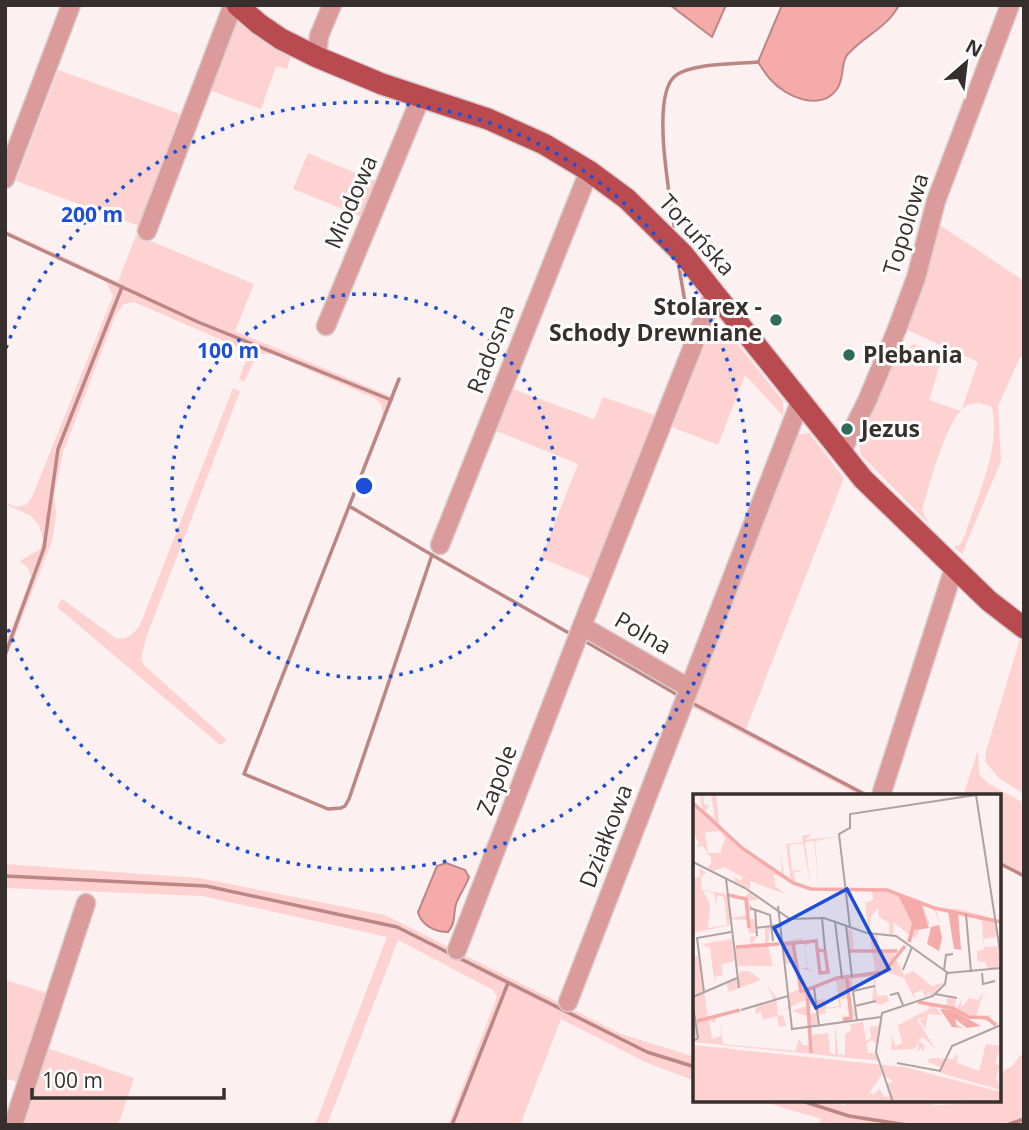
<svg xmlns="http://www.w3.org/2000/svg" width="1029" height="1130" font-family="'Open Sans',sans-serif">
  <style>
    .green { fill: #fed2d0 }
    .water { fill: #f5abaa; stroke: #bc8685; stroke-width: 2 }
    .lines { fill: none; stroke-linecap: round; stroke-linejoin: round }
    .stream { stroke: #bc8685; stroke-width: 3.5 }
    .minor-casing { stroke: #d9cdcd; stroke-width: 21 }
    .major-casing { stroke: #d9cdcd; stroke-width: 24 }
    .minor { stroke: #da9b9a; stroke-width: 18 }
    .major { stroke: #b94a50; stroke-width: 21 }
    .ring { fill: none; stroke: #1d4ed8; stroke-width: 3.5; stroke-dasharray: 3.5 7 }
    .poi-dot { fill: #2e6c59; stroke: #fff; stroke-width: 2.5 }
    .labels { text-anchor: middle; stroke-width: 6; stroke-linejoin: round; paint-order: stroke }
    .street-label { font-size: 23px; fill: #372f2e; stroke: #fff }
    .poi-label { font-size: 23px; font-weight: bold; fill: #372f2e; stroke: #fff; text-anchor: start }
    .inset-river { fill: none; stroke: #f5abaa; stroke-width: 3.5 }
    .inset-road { fill: none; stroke: #aea3a2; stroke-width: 2 }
    .view { fill: #1d4ed8; fill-opacity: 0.15; stroke: #1d4ed8; stroke-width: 3.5 }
    .inset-edge { fill: none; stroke: #372f2e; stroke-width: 3.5 }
    .centre { fill: #1d4ed8; stroke: #fff; stroke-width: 3.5 }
    .ring-label { font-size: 21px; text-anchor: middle; font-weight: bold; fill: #1d4ed8; stroke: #fff; stroke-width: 6; stroke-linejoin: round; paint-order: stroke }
  </style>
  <rect width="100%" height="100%" fill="#fdf0f0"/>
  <g class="green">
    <path d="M235 18 253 33 291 55 287 69 276 66 261 109 209 90Z"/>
    <path d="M58 70 180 114 139 226 16 181Z"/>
    <path d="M308 153 377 182 362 217 293 189Z"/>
    <path d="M935 222 1024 281V357H1020L998 406 1001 461 962 554 954 547 960 545 965 535C977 496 1001 448 992 407 984 404 974 401 966 406 947 416 928 490 922 511L929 524 861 455 857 434 894 357 914 344 942 358 929 400 961 411 978 362 905 329Z"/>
    <path d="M5 230 118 282 136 235 254 284 235 331 390 396 383 415 381 404 376 399 272 354H261L255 359 244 382 239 379 247 358 240 348 134 302 124 304 116 314 63 452 54 496 56 514 52 541 5 661V638L9 635 31 577 28 568 20 561 40 549 43 540 39 525 31 516 5 504V502L15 507 26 505 32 497 113 296 106 282 5 234Z"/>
    <path d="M723 326 783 401V416L745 375 718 445 672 427 711 329Z"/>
    <path d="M233 388 240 391 147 635 141 658 144 665 227 740 220 745 57 607 62 599 117 639C131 639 136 632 142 620Z"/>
    <path d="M510 388 594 419 603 397 655 415 591 579 541 558 578 464 494 430Z"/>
    <path d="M809 433 844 478 745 731 873 796H861L690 706 795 435Z"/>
    <path d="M1020 639 1024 642V794L999 778 985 762 986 751Z"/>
    <path d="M978 750 979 774 989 784 1024 803V877L999 864V796H963Z"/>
    <path d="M5 864 199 878 385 915 621 1034 695 1057V1081L645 1062 561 1019 520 1125H448L497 997 493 990 398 940 327 1125H315L387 937 202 896 6 888 5 890Z"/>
    <path d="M5 980 47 993 17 1082 5 1078Z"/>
    <path d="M44 1047 134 1078 118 1125H19Z"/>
    <path d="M1024 1051V1125H819L821 1119 757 1100H829L844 1105 855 1100H911L936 1105 960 1104 964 1100H999V1073L1011 1067Z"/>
  </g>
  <g class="water">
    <path d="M670 5H726L712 37Z"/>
    <path d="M782 5H899C887 28 865 35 848 54 840 62 845 78 837 89 821 112 786 97 771 80 766 75 762 68 758 62Z"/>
    <path d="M446 863 465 870 469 877C466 886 459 895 456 904 453 915 456 923 448 932 435 932 421 925 418 912L437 866Z"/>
  </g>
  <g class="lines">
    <g class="stream">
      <path d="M674 226C670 196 651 99 674 77 689 63 738 64 758 62"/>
      <path d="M5 233 198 322 391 400"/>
      <path d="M679 267 687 314"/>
      <path d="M349 506 432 555 349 799 345 806 341 808 328 809 244 774 399 379"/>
      <path d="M432 555 567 632"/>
      <path d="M583 640 676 694"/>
      <path d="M5 655 44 548 58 449 122 287"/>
      <path d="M694 704 868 796"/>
      <path d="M999 863 1024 876"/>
      <path d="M5 876 206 886 397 927 647 1052 695 1067"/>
      <path d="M799 1100 849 1116 907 1125"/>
      <path d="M452 1125 508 983"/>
      <path d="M1007 1125 1024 1119"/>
    </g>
    <g class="minor-casing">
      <g id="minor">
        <path d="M317 57 319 36 332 5"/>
        <path d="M5 179 71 5"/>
        <path d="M147 231 233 5"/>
        <path d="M326 326 421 97"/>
        <path d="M841 453 867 401 897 329 916 278 936 201 1010 5"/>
        <path d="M440 545 589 171"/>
        <path d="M582 626 689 688"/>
        <path d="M882 792 954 568"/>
        <path d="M457 950 582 626 714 293"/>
        <path d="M568 1002 800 402"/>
        <path d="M13 1125 86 903"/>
      </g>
    </g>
    <g class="major-casing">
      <path id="major" d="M237 5 259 24 281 39 317 57 382 84 488 119 544 144 589 171 627 199 683 254 863 479 989 601 1024 628"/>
    </g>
    <use href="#minor" class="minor"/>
    <use href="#major" class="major"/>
  </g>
  <g class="ring">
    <circle cx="364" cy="486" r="192"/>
    <path d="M6 348A384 384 0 1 1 6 624"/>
  </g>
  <g class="poi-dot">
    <circle cx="776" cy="320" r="7"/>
    <circle cx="849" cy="355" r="7"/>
    <circle cx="847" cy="429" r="7"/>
  </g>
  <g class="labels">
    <g class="street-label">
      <text transform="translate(351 202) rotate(-67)" y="8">Miodowa</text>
      <text transform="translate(906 224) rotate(-73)" y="8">Topolowa</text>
      <text transform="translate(697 235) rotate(48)" y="8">Toruńska</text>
      <text transform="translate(491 349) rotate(-69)" y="8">Radosna</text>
      <text transform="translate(643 633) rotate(30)" y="8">Polna</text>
      <text transform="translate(497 780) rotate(-69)" y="8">Zapole</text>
      <text transform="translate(606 836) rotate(-69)" y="8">Działkowa</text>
    </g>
    <g class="poi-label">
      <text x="762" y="315" text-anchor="end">Stolarex -<tspan x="762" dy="26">Schody Drewniane</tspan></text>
      <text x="863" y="363">Plebania</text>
      <text x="861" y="437">Jezus</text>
    </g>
  </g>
  <g transform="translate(693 794)">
    <rect width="308" height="308" fill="#fdf0f0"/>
    <path d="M5 0 8 6V0H10L11 10 16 12 12 17 22 25 18 0H23L26 30 51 55 89 81 87 58 91 82 98 87 93 50 110 48 109 42 118 40 112 46 145 42 122 47 126 94 121 47 112 48 118 94 110 49 96 51 99 77 110 76 100 79 104 91 81 80 82 92 92 100 57 87V95L42 88 41 83 49 87V83L31 73 19 77 14 72 18 71V64L10 52 3 53 6 49 0 38V8L10 16ZM27 37 32 45 27 59H15L12 38ZM6 74 13 79 8 83 9 96 52 103 56 98 66 105 55 107 61 117H55V125H62L63 139H56L54 126 36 125 37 131 0 139V85L7 82ZM10 97 21 99 23 110 24 101 31 103 34 131 15 134 17 110ZM35 101 52 105 54 121 39 124ZM172 96H196L242 114 265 115 302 125 304 143 291 145V153L306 152 308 173 295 176 292 168 284 167V157L291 155 289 127 266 117 243 115 247 131 241 115 230 111 237 131H236L228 109 209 103 222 136 227 135 222 145 201 129 200 140H196V129L186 123 185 114 178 122 176 138 172 109 180 106 179 98ZM77 133 75 151 109 144 110 148 123 147 112 152 115 175 124 178 108 175 114 173 111 149 101 151 106 181 103 169 92 170 88 151 75 152 80 172H44L41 153 58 152 57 143 65 142 59 149 72 150V134ZM153 135 159 136 161 157H179L177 141H184L187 157H199L211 181 220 177 239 192 251 188 238 203 235 198 233 204 229 196 221 199 222 206 211 184 194 178 182 185 184 202 194 201 196 207 188 211 179 208 181 182 159 185 160 196 155 197 162 220 159 224 150 226 149 221 158 223 157 215 152 214 157 212 155 204 147 205 148 213 132 215V219L125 221 123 206 131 205 134 214 146 212 143 186 129 190 115 197 123 210 117 211V220L124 219 125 230 117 232V223L99 217 116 211 115 205 91 216 97 211 96 199 143 184 183 180 179 158H156ZM39 145 41 167 28 171 30 181 22 183V191L17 154 9 150ZM0 162H6L15 224 24 223 21 229 16 226 19 245 28 242 26 223 30 250 102 257 106 245 110 251H117V241L135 239 137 258 142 261V230L145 260 152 261V240L158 236 157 230 170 228 173 247 178 244 177 233 186 232 183 251 179 246 173 250 175 259H182L187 267 0 248ZM47 177H56L68 186 36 198 33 188 45 185ZM74 191 83 203 85 222 90 221 93 232 86 233 84 222 70 226 68 218 62 220 63 213 81 206ZM295 200 289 202 283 222 297 221 299 227 242 213 249 221 235 220 232 235 227 226 232 223 224 225 242 255 230 243 225 246 232 252 230 258 228 254 224 258 226 249 221 255 198 256 199 241 202 252 209 249 205 231 238 214 226 208 254 212V204L262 205 263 215 269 205 268 214 276 204 285 206 288 201ZM293 250 308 252 302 270 307 271 303 284 308 296 247 279 249 274 235 268 236 264 260 265 264 259V269L286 277ZM0 251 211 273 308 298V308H0ZM189 280 200 287 193 291 196 302 192 303 186 295 181 301 177 298Z" fill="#fed2d0" fill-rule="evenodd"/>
    <path d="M208 103 228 109 236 134 222 136ZM255 117 265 118 268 156 261 155ZM246 131 249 144 246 157 234 150 238 133ZM247 215 259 216 288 232 274 234 262 225 264 232 271 234 259 233Z" fill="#f5abaa"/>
    <path class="inset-river" d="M0 9 49 54 100 89 118 95 194 96 241 114 308 128M35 101 53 105 56 134M207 101 221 129 216 148M123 145 127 179 135 178 132 157 125 156M100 149 108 197 114 196M90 150 123 147M43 153 86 150M157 157H204M225 208 259 214 276 223 294 224 303 231M150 226 158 224 154 185M4 227 47 216M118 259 114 196 144 184 191 178 212 152"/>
    <path class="inset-road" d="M0 68 52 94 97 125 131 124 174 139 203 142 255 179 308 174M33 85 46 194M85 112 99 235 188 223M57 114 77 121 80 147M62 115 64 142M273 120 278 178M129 124 132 156M142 128 149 184M153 132 159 183M157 133 146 40 157 34V20L283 1 308 163M63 134 86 131M210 176 219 153M251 176 253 161 260 160M289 179 290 190 302 187M121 194 126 231M11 198 4 144 38 138M242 200 264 204M197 201 205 199 210 211M0 203 44 184M0 212 5 244 0 247M162 212 183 207M48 216 95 202M164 227 160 197 182 192M204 269 247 277 259 252 308 231M200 308 183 258 189 219 240 202 252 190 254 178"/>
    <path class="view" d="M154 95 196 175 123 214 81 134Z"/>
    <rect width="308" height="308" class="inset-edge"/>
  </g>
  <circle cx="364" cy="486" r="10" class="centre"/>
  <g class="ring-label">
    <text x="92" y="222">200 m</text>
    <text x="228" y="358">100 m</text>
  </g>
  <rect width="1029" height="1130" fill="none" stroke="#372f2e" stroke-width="14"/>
  <g transform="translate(966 63) rotate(28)" stroke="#ffffff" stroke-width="5" paint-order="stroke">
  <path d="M0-5L12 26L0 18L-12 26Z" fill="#372f2e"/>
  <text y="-10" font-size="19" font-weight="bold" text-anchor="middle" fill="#372f2e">N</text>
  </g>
  <path d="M32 1088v10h192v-10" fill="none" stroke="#372f2e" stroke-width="3.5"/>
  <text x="42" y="1088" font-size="21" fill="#372f2e" stroke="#ffffff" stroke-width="5" paint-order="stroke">100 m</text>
</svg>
